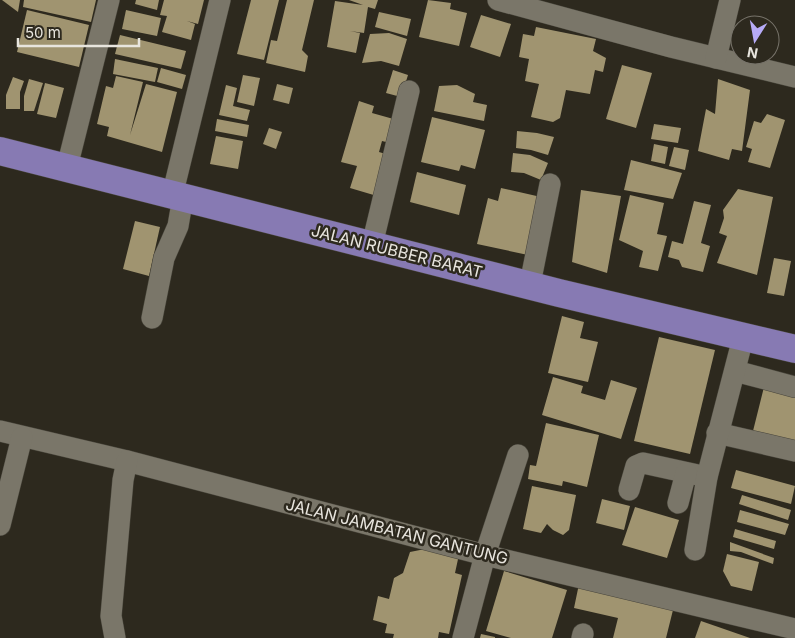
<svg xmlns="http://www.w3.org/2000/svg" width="795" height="638" font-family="Inter,sans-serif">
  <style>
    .building { fill: #a09470 }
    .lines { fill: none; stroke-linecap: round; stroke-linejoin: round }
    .minor-casing { stroke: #48453b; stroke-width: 22 }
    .major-casing { stroke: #48453b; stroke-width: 29 }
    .minor { stroke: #7a7669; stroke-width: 21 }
    .major { stroke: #877ab3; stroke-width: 28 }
    .labels { text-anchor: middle; stroke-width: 5; stroke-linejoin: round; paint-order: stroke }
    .street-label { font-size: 16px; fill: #e8e5de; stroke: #2d291e }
  </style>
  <rect width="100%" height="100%" fill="#2d291e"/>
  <g class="building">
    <path d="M2 0H20L18 12Z"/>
    <path d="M24 0H96L91 22 23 7Z"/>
    <path d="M136 0H159L157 10 135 4Z"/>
    <path d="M164 0H204L198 24 187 21 195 24 191 40 162 32 167 16 160 15Z"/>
    <path d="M251 0H279L264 60 237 54Z"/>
    <path d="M287 0H314L302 50 308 56 305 72 266 63 271 40 277 41Z"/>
    <path d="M349 0H378L375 9 368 7 364 33 350 31 360 33 356 53 327 47 335 1 363 5Z"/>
    <path d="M428 0 451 3 450 9 467 13 459 46 419 37Z"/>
    <path d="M27 10 89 25 79 67 17 52Z"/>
    <path d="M126 10 161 18 157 36 122 29Z"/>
    <path d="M379 12 411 19 407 36 375 27Z"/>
    <path d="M481 15 511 24 500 57 470 47Z"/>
    <path d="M536 27 596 39 593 51 606 58 603 72 595 70 590 94 566 90 560 118 553 122 531 117 539 84 525 81 529 59 519 57 523 34 534 36Z"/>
    <path d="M389 33 407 39 399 66 381 61 362 63 370 34Z"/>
    <path d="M120 35 186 51 181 69 115 54Z"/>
    <path d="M115 59 158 68 155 82 113 74Z"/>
    <path d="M622 65 652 73 636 128 606 119Z"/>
    <path d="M161 68 186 75 182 89 157 82Z"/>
    <path d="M393 70 408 75 401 97 386 93Z"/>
    <path d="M243 75 260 78 254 106 237 102Z"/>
    <path d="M116 76 143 82 130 135 146 84 177 92 162 152 107 136 109 127 97 124 106 86 113 88Z"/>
    <path d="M13 77 24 81 20 92V109H6V95Z"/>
    <path d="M29 79 43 83 34 111H24V96Z"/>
    <path d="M718 79 750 90 742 151 732 149 729 160 698 151 706 109 715 114Z"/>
    <path d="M45 83 64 88 56 118 37 114Z"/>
    <path d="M277 84 293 88 289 104 273 100Z"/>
    <path d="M226 85 237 88 233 106 250 110 247 121 219 115Z"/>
    <path d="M457 85 475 94 473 102 487 105 484 121 434 111 439 86Z"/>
    <path d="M359 101 374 106 372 113 397 120 390 143 382 141 379 152 389 155 377 196 350 188 357 166 341 162Z"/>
    <path d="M767 114 785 120 770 168 748 162 752 149 746 147 754 121 761 123Z"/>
    <path d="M432 117 485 130 475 169 461 165 459 171 421 162Z"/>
    <path d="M217 119 249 125 247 137 215 131Z"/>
    <path d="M654 124 681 128 678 143 651 139Z"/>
    <path d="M269 128 282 132 276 149 263 144Z"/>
    <path d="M517 131 537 133 554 137 548 155 531 150 516 148Z"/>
    <path d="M216 136 243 141 238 169 210 164Z"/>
    <path d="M654 144 668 147 665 164 651 161Z"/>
    <path d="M674 147 689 150 685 170 669 166Z"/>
    <path d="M513 153 530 155 548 163 541 180 524 173 511 172Z"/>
    <path d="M631 160 682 173 673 199 624 190Z"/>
    <path d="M417 172 466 185 459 215 410 202Z"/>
    <path d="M501 188 541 197 528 255 477 244 488 198 498 201Z"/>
    <path d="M738 189 773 197 757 275 717 263 727 236 719 233 724 218 723 210Z"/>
    <path d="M581 190 621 196 607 273 572 262Z"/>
    <path d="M630 195 664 203 657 234 667 236 658 271 639 267 643 251 619 240Z"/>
    <path d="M694 201 711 205 701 243 710 246 703 272 682 267 679 260 668 257 672 241 683 244Z"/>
    <path d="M135 221 160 227 149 276 123 269Z"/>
    <path d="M774 258 791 261 784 296 767 293Z"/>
    <path d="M562 316 584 322 580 338 598 342 588 382 548 373Z"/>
    <path d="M659 337 715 350 690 454 634 441Z"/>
    <path d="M553 377 583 386 581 393 605 400 611 380 637 388 621 439 542 415Z"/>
    <path d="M764 387 795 394V442L753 431Z"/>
    <path d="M546 423 599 435 587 487 563 481 562 486 528 479 530 465 536 466Z"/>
    <path d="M736 470 795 486 791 504 731 488Z"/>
    <path d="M532 486 576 495 569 530 563 535 553 530 547 524 541 533 523 529Z"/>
    <path d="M742 495 791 510 788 520 739 504Z"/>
    <path d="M602 499 630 506 624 530 596 523Z"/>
    <path d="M635 507 679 520 667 558 622 545Z"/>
    <path d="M740 510 789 524 785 535 737 522Z"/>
    <path d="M735 529 776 541 774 549 733 537Z"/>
    <path d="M730 542 774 558 773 564 741 552 730 551Z"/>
    <path d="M425 549 460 550 455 573 462 575 449 634 439 632 438 638H393L394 634 385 633 387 624 373 620 378 596 389 599 394 578 403 573 410 552Z"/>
    <path d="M727 554 759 562 752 591 731 586 723 571Z"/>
    <path d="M504 571 567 590 552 638H511L486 631Z"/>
    <path d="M579 584 674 606 666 638H613L618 618 574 608Z"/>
    <path d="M701 621 750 638H695Z"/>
    <path d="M481 634 495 637V638H480Z"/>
  </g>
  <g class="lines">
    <g class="minor-casing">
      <g id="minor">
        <path d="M498 0 671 47 795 77"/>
        <path d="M716 58 730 0"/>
        <path d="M67 167 109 0"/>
        <path d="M172 196 220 0"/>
        <path d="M372 245 409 91"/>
        <path d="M530 284 550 184"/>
        <path d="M152 318 164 258 178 226 183 197"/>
        <path d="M735 371 795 387"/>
        <path d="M0 431 127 461 485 555 795 629"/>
        <path d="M717 433 795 451"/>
        <path d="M629 490 636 466 643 463 707 477"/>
        <path d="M678 503 686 473"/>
        <path d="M0 525 22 437"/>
        <path d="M695 550 707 477 743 338"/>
        <path d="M115 638 111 616 123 480 127 461"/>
        <path d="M463 638 485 555 518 455"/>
        <path d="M582 638 583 634"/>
      </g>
    </g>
    <g class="major-casing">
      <path id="major" d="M0 151 559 293 795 349"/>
    </g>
    <use href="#minor" class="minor"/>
    <use href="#major" class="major"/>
  </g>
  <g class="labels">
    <g class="street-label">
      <text transform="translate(397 251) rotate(14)" y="6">JALAN RUBBER BARAT</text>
      <text transform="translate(397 531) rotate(14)" y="6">JALAN JAMBATAN GANTUNG</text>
    </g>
  </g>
  <g transform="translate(755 40) rotate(191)"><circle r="24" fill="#2d291e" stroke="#78746b"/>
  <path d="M0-4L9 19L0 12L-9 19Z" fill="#b7abf8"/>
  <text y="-8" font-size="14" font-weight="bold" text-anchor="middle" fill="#e8e5de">N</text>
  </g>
  <path d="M18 38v8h121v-8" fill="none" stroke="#e8e5de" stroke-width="2.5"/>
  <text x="25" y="38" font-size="15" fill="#e8e5de" stroke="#2d291e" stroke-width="4" paint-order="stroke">50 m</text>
</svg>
